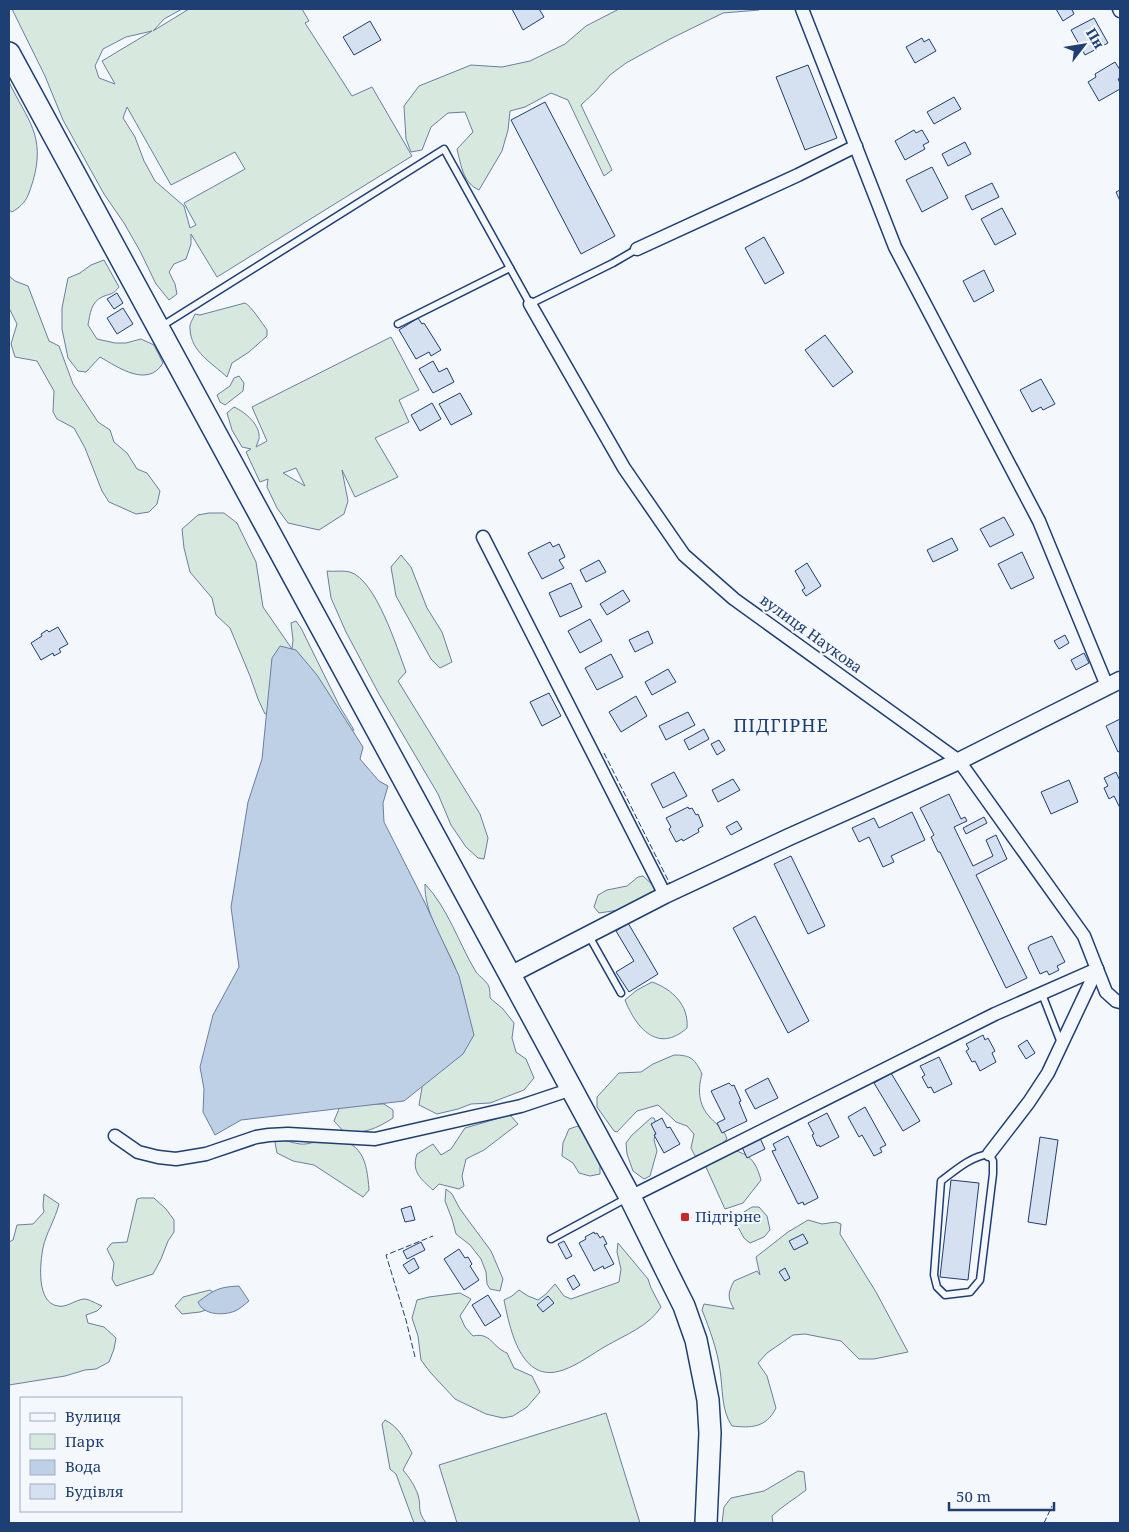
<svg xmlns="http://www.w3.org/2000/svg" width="1129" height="1532" font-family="'Noto Serif',serif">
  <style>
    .green { fill: #d7e8df; stroke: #687fa3; fill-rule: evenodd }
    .water { fill: #bed0e5; stroke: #687fa3 }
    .building { fill: #d5e0f0; stroke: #1d3f73 }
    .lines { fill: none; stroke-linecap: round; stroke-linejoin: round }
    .service-casing { stroke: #1d3f73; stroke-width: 9 }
    .minor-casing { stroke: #1d3f73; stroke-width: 15 }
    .tertiary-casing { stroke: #1d3f73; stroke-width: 19 }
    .trunk-casing { stroke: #1d3f73; stroke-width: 24 }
    .service { stroke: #f4f7fb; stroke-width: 6 }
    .minor { stroke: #f4f7fb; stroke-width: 12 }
    .tertiary { stroke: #f4f7fb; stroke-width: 16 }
    .trunk { stroke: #f4f7fb; stroke-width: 21 }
    .fence { stroke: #1d3f73; stroke-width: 1; stroke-dasharray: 6 2.5; stroke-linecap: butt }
    .poi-dot { fill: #c62828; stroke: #f4f7fb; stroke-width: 2 }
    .labels { text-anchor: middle; stroke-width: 4; stroke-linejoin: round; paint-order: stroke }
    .street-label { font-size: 15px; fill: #1d3f73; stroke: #f4f7fb }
    .poi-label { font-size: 15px; fill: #1d3f73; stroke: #f4f7fb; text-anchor: start }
    .quarter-label { font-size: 18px; letter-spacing: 1px; fill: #1d3f73; stroke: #f4f7fb }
  </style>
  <rect width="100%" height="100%" fill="#f4f7fb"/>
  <g class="green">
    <path d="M12 9H182L164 19 153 31 189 9H302L309 21 305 23 352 96 372 87 412 156 217 277 191 234V244L186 259 174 264 169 272 175 284 177 294 169 300 156 284 140 251 124 223 104 194 63 120 45 76ZM152 31 102 61 115 84 99 78 95 66 103 49 126 37ZM127 107 171 185 235 152 245 169 184 203 196 225 190 228 184 206 155 181 144 161 135 137 123 118Z"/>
    <path d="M619 9H759V10L723 13 670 39 626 63 610 75 595 92 581 105 612 170 604 176 568 100 551 93 525 107 510 111 508 130 502 151 479 190C463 183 461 165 457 149L473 132 465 112 448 113 431 127 422 150 411 152 406 139 404 106 419 86 471 65 502 67 530 61 565 44 586 26Z"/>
    <path d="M9 82C27 120 46 135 33 181 28 196 27 203 12 212L9 210Z"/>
    <path d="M104 260 119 287C113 295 111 293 102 297 91 302 90 314 88 325L97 339 115 343H126L141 339 154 345 163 363C148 388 119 368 100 357L86 372 78 371 68 358 62 329V308L68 278 80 273 91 265Z"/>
    <path d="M9 276 15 281 28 286 49 341 59 346 73 384 98 422 110 430 114 442 127 453 137 469 147 473 160 491 157 504 149 512 136 514 109 502 102 491 85 448 74 428 57 419 53 412 54 391 37 361 15 357 11 344 17 324 9 308Z"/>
    <path d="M245 303C251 306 262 323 267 330V336L249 352 232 363 227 377C212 363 191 352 190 329 189 324 193 319 195 314L200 315Z"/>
    <path d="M391 337 419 390 399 400 409 422 375 438 398 477 355 497 342 470 348 501 344 514 319 530 288 523 277 508 267 487 268 479 260 482 246 452 251 449 242 447 232 430 227 413 234 407C245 412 261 425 259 439 258 442 257 444 256 447L267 441 252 407ZM296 468 305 486 283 473Z"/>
    <path d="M239 376 244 383 243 391 225 405 220 402 217 395 230 386 234 378Z"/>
    <path d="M209 513H224L237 523 256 562 263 607 292 649 293 640 291 623 296 621 301 628 340 707 354 730H349L287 705 265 714 258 699 250 676 230 628 216 615 212 598 190 572 184 548 182 529 198 515Z"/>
    <path d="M401 555 411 567 427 608 442 632 452 662 440 668 431 659 396 596 391 567Z"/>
    <path d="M327 571C334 572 343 570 350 572 376 580 397 648 406 672L398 681 480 814 488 838 484 859 478 858 466 847 451 825 438 794 379 694 346 632 331 598Z"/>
    <path d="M643 876 656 888 655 896 626 909 599 913 594 907 598 895 607 890 627 886 638 877Z"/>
    <path d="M425 884C448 908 459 944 476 972 480 977 487 981 489 987 490 990 490 995 490 998L503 1009 514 1023 512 1038 516 1052 526 1059 534 1078 524 1090 490 1103 471 1104 458 1109 437 1114 419 1105 424 1076 467 1010C464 995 460 980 454 965 443 940 424 912 425 884Z"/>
    <path d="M652 982C672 989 689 1005 687 1028 658 1054 636 1028 625 1000L637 990Z"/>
    <path d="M674 1055C691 1055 695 1059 702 1074 698 1088 698 1103 708 1115 715 1124 724 1128 727 1139 717 1148 708 1153 695 1156L691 1148 694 1134 687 1126 676 1122 658 1105 637 1111 617 1132 614 1131 597 1107V1097L619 1073 641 1072 653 1064Z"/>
    <path d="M341 1104H384L393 1110V1118C376 1129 365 1133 345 1133L334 1121Z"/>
    <path d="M510 1115 518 1124 484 1150 466 1159 462 1176 464 1186 459 1189 439 1184 433 1190C421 1179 411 1172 417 1154L433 1144 441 1155 451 1149 465 1128Z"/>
    <path d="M651 1118H654L657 1125 654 1140 657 1151 650 1176 644 1179 633 1171 627 1154 626 1143 632 1135Z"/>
    <path d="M578 1126 600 1157V1174L590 1176 579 1173 573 1163 562 1156 563 1143 569 1129Z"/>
    <path d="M274 1137C282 1139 292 1143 300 1144 309 1145 318 1140 327 1140 362 1138 367 1161 369 1190L363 1197 314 1165 293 1161 277 1153Z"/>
    <path d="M732 1150C751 1154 756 1163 761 1180L743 1203 725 1209 705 1165Z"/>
    <path d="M446 1189 452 1194 460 1209 491 1251 503 1279 500 1291 490 1289 487 1284 486 1272 481 1259 470 1245 456 1234 452 1219 445 1201Z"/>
    <path d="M44 1194 59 1204C55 1220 46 1233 43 1248 40 1263 36 1303 58 1306 66 1308 75 1300 84 1299 89 1299 97 1304 102 1306L97 1311 86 1315 88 1323 104 1327 116 1338 114 1349 109 1362 96 1369 85 1370 65 1376 9 1385V1242L13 1240 17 1225 33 1224 44 1212 43 1206Z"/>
    <path d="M141 1198H154L166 1209 174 1220V1232L168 1241 161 1259 153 1274 116 1286 112 1279 114 1263 107 1249 112 1243 127 1242 137 1199Z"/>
    <path d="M752 1207H759L767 1216 770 1230 764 1237 750 1243 744 1238 738 1227 744 1212Z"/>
    <path d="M808 1220 822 1224 836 1222 841 1224 840 1234 876 1292 908 1352 874 1359H859L841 1341 805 1334 793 1335 767 1353 758 1363 767 1376 776 1408C766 1428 751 1428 732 1426 721 1410 723 1389 720 1370 717 1349 710 1330 702 1310L704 1304 734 1309C727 1297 728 1293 734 1281L757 1271 760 1275 756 1257 788 1232Z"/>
    <path d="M618 1243 648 1279 651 1288 661 1307C649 1326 625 1335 606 1346 592 1354 578 1365 563 1370 521 1385 510 1329 504 1300L512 1296 519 1290 528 1296 538 1300 546 1294 555 1284 564 1296 571 1299 619 1282 621 1269 617 1252Z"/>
    <path d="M210 1290 220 1297 212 1308 200 1312 182 1314 175 1306 183 1297Z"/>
    <path d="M460 1293 471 1299 460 1316 465 1327 473 1336C491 1332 492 1347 507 1353L514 1368 532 1376 540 1392 527 1407 513 1416 503 1418 486 1414 455 1399 430 1372 421 1360 418 1336 412 1318 417 1300 429 1297Z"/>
    <path d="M606 1413 640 1523H457L439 1465Z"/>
    <path d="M385 1420C399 1427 405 1440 412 1453L403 1470C409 1477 415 1486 418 1495 422 1508 416 1509 426 1523H414L396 1474 390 1469 382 1424Z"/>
    <path d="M798 1471 804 1472 806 1490C795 1499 782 1506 772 1516L773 1523H722L724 1507 731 1498 764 1491Z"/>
  </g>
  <g class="water">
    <path d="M280 646 296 650 317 675 363 747 360 759 379 781 388 786 383 803 384 822 424 901 459 976 474 1035 463 1054 404 1101 241 1120 215 1135 203 1112 204 1089 200 1067 213 1015 239 967 231 907 248 802 262 759 272 658Z"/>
    <path d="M239 1286 249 1301C245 1304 240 1309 235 1311 223 1316 203 1315 198 1302 214 1290 218 1287 239 1286Z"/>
  </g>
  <g class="building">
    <path d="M512 9H539L544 17 523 30Z"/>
    <path d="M1056 9H1075L1072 10 1074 14 1063 21Z"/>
    <path d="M1094 18 1108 43 1085 55 1071 30Z"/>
    <path d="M370 21 381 40 354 55 343 37Z"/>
    <path d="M922 38 924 42 929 39 936 51 915 63 906 47Z"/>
    <path d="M1115 62 1120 70V78L1118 79 1120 83V89L1099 101 1088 82 1096 77 1095 74Z"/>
    <path d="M808 65 837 138 805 150 776 77Z"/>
    <path d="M954 97 961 109 934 124 927 112Z"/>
    <path d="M545 102 615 236 581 254 511 120Z"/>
    <path d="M914 130 916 133 922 130 929 142 923 145 925 149 905 160 895 141Z"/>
    <path d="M965 142 971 154 948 166 942 154Z"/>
    <path d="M932 167 948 198 922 212 906 180Z"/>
    <path d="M992 183 999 197 972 210 965 196Z"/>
    <path d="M1120 190V201L1116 192Z"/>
    <path d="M1002 208 1016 234 995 245 981 219Z"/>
    <path d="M764 237 784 273 765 284 745 248Z"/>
    <path d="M984 270 994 291 974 302 963 281Z"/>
    <path d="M117 293 123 303 114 309 107 299Z"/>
    <path d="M123 308 133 324 117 334 107 318Z"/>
    <path d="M418 318 422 324 424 323 441 350 431 356 429 352 416 359 399 330Z"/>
    <path d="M825 335 853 372 833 387 805 350Z"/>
    <path d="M433 361 439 372 447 368 454 382 433 393 419 369Z"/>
    <path d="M1041 379 1055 404 1043 410 1041 407 1032 412 1020 390Z"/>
    <path d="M460 393 472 414 451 425 439 404Z"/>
    <path d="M432 403 441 419 420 431 411 415Z"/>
    <path d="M1004 517 1014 535 990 547 980 529Z"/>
    <path d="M952 538 958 550 933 562 927 550Z"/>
    <path d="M550 542 553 547 559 544 565 557 559 560 564 568 542 579 528 553Z"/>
    <path d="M1022 552 1034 578 1011 589 998 564Z"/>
    <path d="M599 560 606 572 586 582 580 570Z"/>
    <path d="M807 563 821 586 806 596 802 590 805 588 795 571Z"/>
    <path d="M571 583 582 607 560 617 549 593Z"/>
    <path d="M623 590 630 601 607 615 600 604Z"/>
    <path d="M590 619 602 641 580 653 568 631Z"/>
    <path d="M58 627 68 644 59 649 61 652 54 656 53 653 41 660 31 643 42 636 41 634 47 630 49 632Z"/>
    <path d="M648 631 653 643 635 652 629 640Z"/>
    <path d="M1065 635 1069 643 1059 649 1054 641Z"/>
    <path d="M1084 653 1089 663 1076 670 1071 660Z"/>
    <path d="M611 654 623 677 597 690 585 668Z"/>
    <path d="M668 669 676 682 652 695 645 682Z"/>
    <path d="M549 693 561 716 542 726 530 702Z"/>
    <path d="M636 696 647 716 621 732 609 712Z"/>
    <path d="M688 712 695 725 666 740 659 726Z"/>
    <path d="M1120 719V751L1118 752 1106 726Z"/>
    <path d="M704 729 709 739 689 750 684 740Z"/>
    <path d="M719 740 725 750 717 755 711 744Z"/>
    <path d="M674 772 687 796 663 808 651 784Z"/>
    <path d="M1116 772 1120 781V808L1114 796 1109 799 1104 788 1108 786 1104 778Z"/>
    <path d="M733 779 740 790 718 802 712 790Z"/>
    <path d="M1069 780 1078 802 1051 814 1041 792Z"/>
    <path d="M949 794 961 819 965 817 967 821 954 827 973 866 993 856 986 840 996 835 1007 859 976 875 1027 978 1006 988 940 852H938L931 837 934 835 920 808Z"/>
    <path d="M688 807 689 809 692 808 696 815 698 814 703 826 698 829 699 832 683 841 682 839 676 842 669 829 671 827 666 818Z"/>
    <path d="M912 812 925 840 891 856 894 862 883 867 869 837 859 842 852 828 874 818 879 828Z"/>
    <path d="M984 817 987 823 966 834 963 828Z"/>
    <path d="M737 821 742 829 731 835 726 827Z"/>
    <path d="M791 856 825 926 808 934 774 864Z"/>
    <path d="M755 916 809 1021 788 1033 733 928Z"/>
    <path d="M628 923 658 974 629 992 616 972 634 961 616 931Z"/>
    <path d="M1052 936 1065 962 1057 966 1059 970 1049 975 1047 971 1040 974 1028 948 1030 945Z"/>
    <path d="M983 1035 985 1040 988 1038 995 1051 992 1053 996 1062 980 1071 975 1061 972 1062 966 1051 969 1049 966 1044Z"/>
    <path d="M1027 1040 1035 1053 1026 1059 1018 1046Z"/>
    <path d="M939 1057 952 1084 934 1093 931 1087 928 1088 922 1077 925 1075 920 1066Z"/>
    <path d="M891 1073 920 1121 903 1131 874 1083Z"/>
    <path d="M768 1078 778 1098 755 1109 745 1090Z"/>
    <path d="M729 1083 732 1086 734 1085 741 1101 739 1102 747 1121 722 1133 717 1123 725 1119 711 1091Z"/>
    <path d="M865 1107 886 1145 880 1148 882 1152 874 1156 862 1135 859 1137 848 1117Z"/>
    <path d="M827 1113 839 1137 820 1147 819 1145 817 1146 812 1135 814 1134 808 1123Z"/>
    <path d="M662 1118 667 1128 670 1127 680 1144 664 1153 654 1135 656 1134 651 1124Z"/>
    <path d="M788 1136 817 1195 818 1198 804 1205 803 1202 798 1204 772 1151 776 1150 773 1144Z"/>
    <path d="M1040 1137 1058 1140 1046 1225 1028 1222Z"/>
    <path d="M760 1138 765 1149 747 1158 742 1147Z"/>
    <path d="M951 1180 979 1183 968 1280 940 1277Z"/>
    <path d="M411 1206 415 1220 405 1222 401 1209Z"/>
    <path d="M688 1212 691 1218 687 1220 683 1214Z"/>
    <path d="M594 1232 595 1234 597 1233 600 1238 603 1236 607 1244 604 1245 614 1264 604 1269 603 1266 594 1271 579 1243 586 1239 585 1237Z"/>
    <path d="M803 1234 808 1243 794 1250 789 1241Z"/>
    <path d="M564 1241 572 1256 566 1259 558 1244Z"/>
    <path d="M421 1242 425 1250 407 1259 403 1251Z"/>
    <path d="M459 1249 465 1258 468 1257 472 1264 470 1266 479 1280 464 1290 444 1259Z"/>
    <path d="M414 1258 419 1268 409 1274 403 1265Z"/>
    <path d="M785 1268 790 1278 785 1281 779 1272Z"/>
    <path d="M574 1275 580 1285 573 1290 567 1279Z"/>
    <path d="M488 1295 501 1316 485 1326 472 1305Z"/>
    <path d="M548 1296 554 1303 543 1312 537 1305Z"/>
  </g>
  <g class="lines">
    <g class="service-casing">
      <g id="service">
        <path d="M398 324 510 268"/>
        <path d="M162 326 444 149 530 304 613 263 637 249"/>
        <path d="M589 936 621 993"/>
        <path d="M1042 994 1061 1043"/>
        <path d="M989 1154 993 1161V1174L980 1280 970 1292 945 1295 937 1287 934 1275 941 1181C957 1169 970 1157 989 1154Z"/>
        <path d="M551 1239 627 1198"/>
      </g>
    </g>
    <g class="minor-casing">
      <g id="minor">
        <path d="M802 9 895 247 1039 521 1107 686"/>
        <path d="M1119 9 1120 11"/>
        <path d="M637 249 798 175 856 146"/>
        <path d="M530 304 624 468 684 555 734 599 959 761 1084 936 1106 992 1116 1001 1120 1002"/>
        <path d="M483 537 665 895"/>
        <path d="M115 1136 138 1152 158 1157 176 1159 206 1154 256 1137 269 1135 288 1134 375 1139 521 1106 572 1089"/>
        <path d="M989 1154 1029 1102 1048 1073 1097 969"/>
        <path d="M630 1197 995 1014 1097 969"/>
      </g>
    </g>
    <g class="tertiary-casing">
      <path id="tertiary" d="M510 975 665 895 789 837 959 761 1120 680"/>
    </g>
    <g class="trunk-casing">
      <path id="trunk" d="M9 53 510 975 630 1197 665 1268 684 1306 696 1340 708 1400 710 1433 706 1523"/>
    </g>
    <use href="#service" class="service"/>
    <use href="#minor" class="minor"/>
    <use href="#tertiary" class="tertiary"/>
    <use href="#trunk" class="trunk"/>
    <g class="fence">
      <path d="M604 753 670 884"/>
      <path d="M415 1357 406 1320 386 1255 433 1236"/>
      <path d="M278 1523H280"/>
      <path d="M1044 1523 1052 1506"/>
    </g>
  </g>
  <rect class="poi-dot" x="680" y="1212" width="10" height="10" rx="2.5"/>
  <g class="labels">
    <g class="street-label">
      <text transform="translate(811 634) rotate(36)" y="5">вулиця Наукова</text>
    </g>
    <g class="poi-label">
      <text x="695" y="1222">Підгірне</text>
    </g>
    <g class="quarter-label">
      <text x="781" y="732">ПІДГІРНЕ</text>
    </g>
  </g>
  <rect width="1129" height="1532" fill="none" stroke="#1d3f73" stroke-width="20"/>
  <rect x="20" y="1397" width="162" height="115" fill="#f4f7fb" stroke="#9eadc5"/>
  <rect x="30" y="1413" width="25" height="8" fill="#f4f7fb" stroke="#9eadc5"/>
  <text x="65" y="1422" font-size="15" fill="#1d3f73">Вулиця</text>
  <rect x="30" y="1434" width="25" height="15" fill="#d7e8df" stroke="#9eadc5"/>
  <text x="65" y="1447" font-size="15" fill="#1d3f73">Парк</text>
  <rect x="30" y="1460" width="25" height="15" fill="#bed0e5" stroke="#9eadc5"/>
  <text x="65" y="1472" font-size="15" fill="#1d3f73">Вода</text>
  <rect x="30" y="1484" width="25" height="15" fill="#d5e0f0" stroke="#9eadc5"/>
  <text x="65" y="1497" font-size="15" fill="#1d3f73">Будівля</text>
  <g transform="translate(1084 45) rotate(59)" stroke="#f4f7fb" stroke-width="4" paint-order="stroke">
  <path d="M0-4L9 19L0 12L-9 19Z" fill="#1d3f73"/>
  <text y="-8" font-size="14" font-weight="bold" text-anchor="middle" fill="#1d3f73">Пн</text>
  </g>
  <path d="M949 1502v8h105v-8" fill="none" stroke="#1d3f73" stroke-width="2.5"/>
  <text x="956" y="1502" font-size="15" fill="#1d3f73" stroke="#f4f7fb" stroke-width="4" paint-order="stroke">50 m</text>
</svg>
